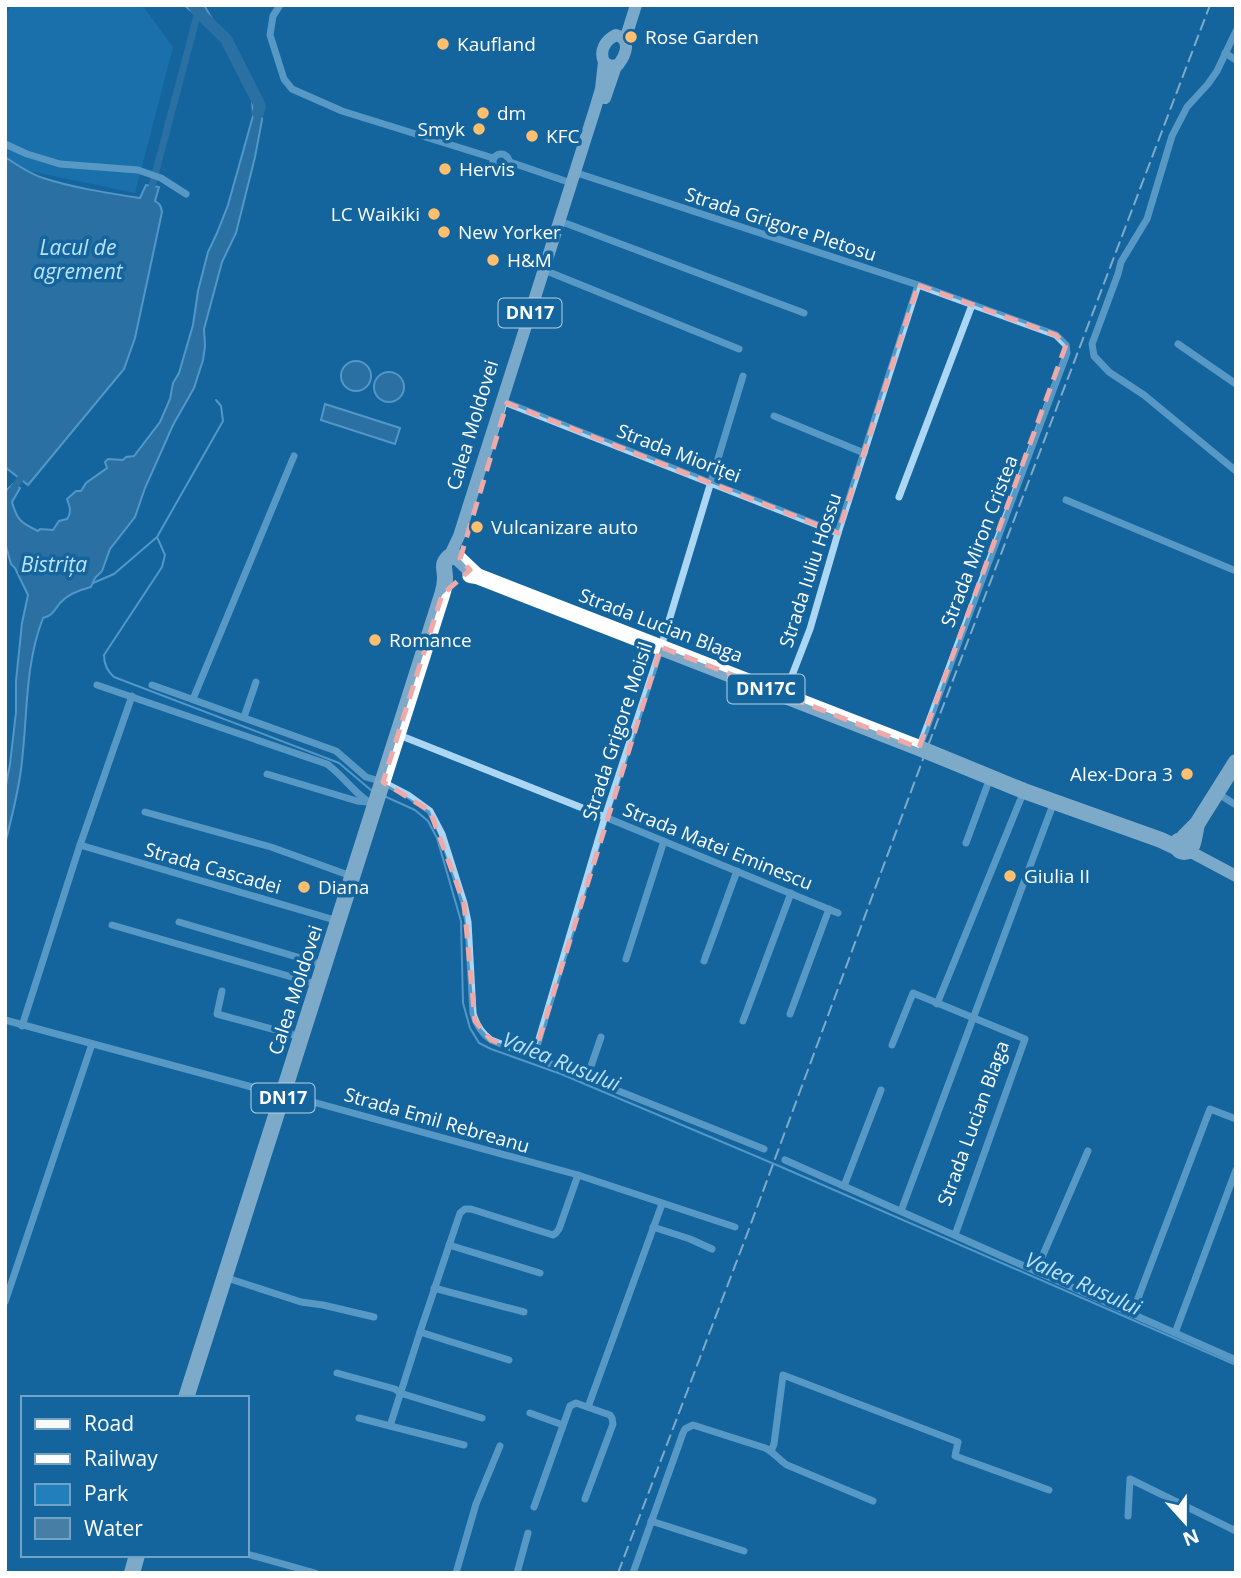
<svg xmlns="http://www.w3.org/2000/svg" width="1241" height="1578" font-family="'Open Sans',sans-serif">
  <style>
    .green { fill: #237fbb }
    .water { fill: #477ea6; stroke: #9ed4f6; stroke-width: 2 }
    .lines { fill: none; stroke-linecap: round; stroke-linejoin: round }
    .stream { stroke: #9ed4f6; stroke-width: 2 }
    .canal { stroke: #477ea6; stroke-width: 7 }
    .river { stroke: #477ea6; stroke-width: 12 }
    .street { stroke: #acd7f4; stroke-width: 7 }
    .primary { stroke: #f8fcff; stroke-width: 12 }
    .highway { stroke: #fff; stroke-width: 16 }
    .rail { stroke: #fff; stroke-width: 2; stroke-dasharray: 12 5; stroke-linecap: butt }
    .marked { fill: none; stroke: #efa9a9; stroke-width: 5; stroke-dasharray: 14 9; stroke-linejoin: round }
    .poi-dot { fill: #ffbf6e; stroke: #14659e; stroke-width: 2.5 }
    .labels { text-anchor: middle; stroke-width: 7; stroke-linejoin: round; paint-order: stroke }
    .shield { fill: #14659e; stroke: #b8d1e2; stroke-width: 2 }
    .shield-label { font-size: 18px; font-weight: bold; fill: #fff }
    .poi-label { font-size: 19px; fill: #fff; stroke: #14659e; text-anchor: start }
    .street-label { font-size: 19px; fill: #fff; stroke: #14659e }
    .water-label { font-size: 21px; font-style: italic; fill: #bce2fa; stroke: #14659e }
  </style>
  <rect width="100%" height="100%" fill="#14659e"/>
  <path class="green" d="M13 5H142L173 47 135 193 20 169 5 159V15Z"/>
  <g class="water">
    <path d="M184 5H204L215 24 202 20Z"/>
    <path d="M259 97 262 120 255 157 236 233 222 262 204 329 205 346 203 360 194 388 173 425 145 488 135 517 110 549 102 571 95 578 91 587C79 590 68 594 60 603 54 611 53 615 43 618 24 667 28 718 21 769 18 794 11 820 5 844V790L10 764 16 712V681L22 623 28 595 15 568 11 564 5 543V492L13 484 20 488 12 502C17 520 21 523 38 531L40 529 53 530 59 521 67 519C72 512 70 507 67 499L76 491H81L86 483 107 468 105 462 108 459 123 460 126 457 134 456 160 422 170 399 173 383 179 373 193 325 198 291 208 252 217 233 228 205 253 116 252 99Z"/>
    <path d="M5 157C17 165 30 174 43 178 74 188 108 193 140 198L146 185 159 187 155 201C160 204 161 206 162 212L135 338 124 369 28 485 5 467Z"/>
    <circle cx="356" cy="376" r="15"/>
    <circle cx="389" cy="387" r="15"/>
    <path d="M325 404 400 428 395 444 321 420Z"/>
  </g>
  <g class="lines">
    <g class="stream">
      <path d="M157 537 165 555 162 567 104 655C104 664 107 671 114 677L339 763 372 791"/>
      <path d="M93 583 114 574 157 537 223 421 221 406 216 400"/>
      <path d="M384 796 415 810 428 821 437 838 461 921 463 1003 470 1028 479 1043 491 1049 561 1074 779 1166 1236 1365"/>
    </g>
    <g class="canal">
      <path d="M152 186 198 12"/>
      <path d="M10 493 20 479"/>
    </g>
    <path class="river" d="M194 5 198 12 226 39 260 106 258 113"/>
    <g class="street">
      <path d="M280 5 273 16 270 35 284 79 292 89 342 111 493 158"/>
      <path d="M1236 31 1217 71 1208 84 1187 107 1172 136 1147 219 1121 262 1118 274 1092 344 1094 356 1109 372 1144 395 1236 471"/>
      <path d="M1225 53 1236 60"/>
      <path d="M5 144 27 154 60 164 138 170 161 178 186 194"/>
      <circle cx="501" cy="162" r="8"/>
      <path d="M510 162 571 183"/>
      <path d="M580 174 918 285 1056 335 1066 345 1067 353 919 748"/>
      <path d="M565 223 804 313"/>
      <path d="M549 272 739 349"/>
      <path d="M1178 344 1236 384"/>
      <path d="M507 403 838 533"/>
      <path d="M774 416 864 453"/>
      <path d="M899 497 972 305"/>
      <path d="M1066 500 1236 571"/>
      <path d="M97 685 327 764C343 775 357 797 374 805"/>
      <path d="M152 685 336 751 366 777 383 782 408 795 430 811 442 834 464 903 468 922 473 1013C476 1025 481 1033 491 1040L764 1149"/>
      <path d="M784 696 810 629 838 533 918 285"/>
      <path d="M193 699 294 456"/>
      <path d="M244 717 256 682"/>
      <path d="M399 735 605 817 838 913"/>
      <path d="M267 774 357 801 367 802"/>
      <path d="M1217 793 1236 805"/>
      <path d="M145 812 271 847 351 876"/>
      <path d="M966 843 990 778"/>
      <path d="M80 845 338 921"/>
      <path d="M179 922 324 965"/>
      <path d="M112 925 316 984"/>
      <path d="M626 959 664 841"/>
      <path d="M704 961 737 871"/>
      <path d="M222 991 217 1014 301 1037"/>
      <path d="M937 1004 1024 791"/>
      <path d="M790 1014 829 909"/>
      <path d="M5 1020 252 1087 284 1094 578 1175 735 1227"/>
      <path d="M743 1021 791 893"/>
      <path d="M22 1026 79 848 132 696"/>
      <path d="M892 1045 913 993 1025 1039 955 1235"/>
      <path d="M534 1056 605 817 661 647 743 376"/>
      <path d="M587 1078 601 1037"/>
      <path d="M785 1160 1236 1360"/>
      <path d="M844 1186 881 1090"/>
      <path d="M901 1211 1054 802"/>
      <path d="M653 1227 690 1239 712 1249"/>
      <path d="M449 1245 540 1273"/>
      <path d="M1036 1271 1088 1151"/>
      <path d="M224 1277 301 1302 323 1305 374 1317"/>
      <path d="M434 1288 524 1312"/>
      <path d="M5 1302 92 1044"/>
      <path d="M1132 1314 1210 1109 1236 1119"/>
      <path d="M420 1332 509 1360"/>
      <path d="M1175 1333 1236 1170"/>
      <path d="M337 1373 395 1389 400 1393 482 1418"/>
      <path d="M588 1407 662 1204"/>
      <path d="M530 1413 563 1425"/>
      <path d="M359 1418 464 1445"/>
      <path d="M390 1426 420 1332 460 1213 465 1209H471L553 1235 556 1233 559 1229 578 1175"/>
      <path d="M771 1451 774 1444 783 1375 958 1442 955 1456 1049 1490"/>
      <path d="M534 1507 570 1406 576 1403 610 1415 612 1418 613 1424 585 1499"/>
      <path d="M1128 1516 1130 1479 1236 1531"/>
      <path d="M651 1521 744 1551"/>
      <path d="M247 1554 315 1573"/>
      <path d="M456 1573 476 1504 500 1446"/>
      <path d="M517 1573 528 1533"/>
      <path d="M633 1573 683 1433 685 1429 693 1425 765 1448C774 1452 779 1460 787 1465L873 1501"/>
    </g>
    <g class="primary">
      <path d="M616 35C632 39 626 55 618 65L610 66 604 62C599 51 605 40 616 35Z"/>
      <path d="M625 40 636 5"/>
      <path d="M605 98 616 66"/>
      <path d="M449 557 459 536 595 109 601 89 604 62"/>
      <path d="M1189 851 1236 876"/>
    </g>
    <g class="highway">
      <path d="M470 575 477 576 919 748 1024 791 1161 840 1178 848"/>
      <path d="M1184 837 1197 824 1236 762"/>
      <path d="M1178 841 1177 845C1178 852 1183 853 1189 851 1194 846 1195 832 1197 824"/>
      <path d="M186 1398 442 595C444 589 445 583 445 578 445 568 441 565 449 557H457L477 576"/>
      <path d="M132 1573 137 1555"/>
    </g>
    <path class="rail" d="M618 1573 749 1229 926 751 1210 5"/>
  </g>
  <path d="M0 0H1241V1578H0ZM918 285 1056 335 1066 345 919 748 661 647 534 1056 491 1040 475 1021 464 903 430 811 383 782 442 595 470 570 460 559 507 403 838 533Z" fill="#14659e" fill-opacity=".55" fill-rule="evenodd"/>
  <path class="marked" d="M918 285 1056 335 1066 345 919 748 661 647 534 1056 491 1040 475 1021 464 903 430 811 383 782 442 595 470 570 460 559 507 403 838 533Z"/>
  <g class="poi-dot">
    <circle cx="631" cy="37" r="7"/>
    <circle cx="443" cy="44" r="7"/>
    <circle cx="483" cy="113" r="7"/>
    <circle cx="479" cy="129" r="7"/>
    <circle cx="532" cy="136" r="7"/>
    <circle cx="445" cy="169" r="7"/>
    <circle cx="434" cy="214" r="7"/>
    <circle cx="444" cy="232" r="7"/>
    <circle cx="493" cy="260" r="7"/>
    <circle cx="477" cy="527" r="7"/>
    <circle cx="375" cy="640" r="7"/>
    <circle cx="1187" cy="774" r="7"/>
    <circle cx="1010" cy="876" r="7"/>
    <circle cx="304" cy="887" r="7"/>
  </g>
  <g class="labels">
    <g class="shield">
      <rect x="498.5" y="298.5" width="63" height="29" rx="5"/>
      <rect x="727.5" y="674.5" width="77" height="29" rx="5"/>
      <rect x="251.5" y="1083.5" width="63" height="29" rx="5"/>
    </g>
    <g class="shield-label">
      <text x="530" y="319">DN17</text>
      <text x="766" y="695">DN17C</text>
      <text x="283" y="1104">DN17</text>
    </g>
    <g class="poi-label">
      <text x="645" y="44">Rose Garden</text>
      <text x="457" y="51">Kaufland</text>
      <text x="497" y="120">dm</text>
      <text x="465" y="136" text-anchor="end">Smyk</text>
      <text x="546" y="143">KFC</text>
      <text x="459" y="176">Hervis</text>
      <text x="420" y="221" text-anchor="end">LC Waikiki</text>
      <text x="458" y="239">New Yorker</text>
      <text x="507" y="267">H&amp;M</text>
      <text x="491" y="534">Vulcanizare auto</text>
      <text x="389" y="647">Romance</text>
      <text x="1173" y="781" text-anchor="end">Alex-Dora 3</text>
      <text x="1024" y="883">Giulia II</text>
      <text x="318" y="894">Diana</text>
    </g>
    <g class="street-label">
      <text transform="translate(781 224) rotate(18)" y="7">Strada Grigore Pletosu</text>
      <text transform="translate(472 425) rotate(-73)" y="7">Calea Moldovei</text>
      <text transform="translate(679 453) rotate(21)" y="7">Strada Mioriței</text>
      <text transform="translate(979 541) rotate(-69)" y="7">Strada Miron Cristea</text>
      <text transform="translate(810 570) rotate(-72)" y="7">Strada Iuliu Hossu</text>
      <text transform="translate(661 625) rotate(21)" y="7">Strada Lucian Blaga</text>
      <text transform="translate(617 731) rotate(-72)" y="7">Strada Grigore Moisil</text>
      <text transform="translate(718 846) rotate(22)" y="7">Strada Matei Eminescu</text>
      <text transform="translate(213 868) rotate(16)" y="7">Strada Cascadei</text>
      <text transform="translate(295 990) rotate(-72)" y="7">Calea Moldovei</text>
      <text transform="translate(437 1120) rotate(16)" y="7">Strada Emil Rebreanu</text>
      <text transform="translate(973 1123) rotate(-70)" y="7">Strada Lucian Blaga</text>
    </g>
    <g class="water-label">
      <text x="78" y="255">Lacul de<tspan x="78" dy="24">agrement</tspan></text>
      <text x="54" y="572">Bistrița</text>
      <text transform="translate(561 1062) rotate(22)" y="7">Valea Rusului</text>
      <text transform="translate(1083 1284) rotate(24)" y="7">Valea Rusului</text>
    </g>
  </g>
  <rect width="1241" height="1578" fill="none" stroke="#ffffff" stroke-width="14"/>
  <rect x="21" y="1396" width="228" height="161" fill="#14659e" stroke="#72a3c5" stroke-width="2"/>
  <rect x="35" y="1419" width="35" height="10" fill="#f8fcff" stroke="#72a3c5" stroke-width="2"/>
  <text x="84" y="1431" font-size="21" fill="#ffffff">Road</text>
  <rect x="35" y="1454" width="35" height="10" fill="#ffffff" stroke="#72a3c5" stroke-width="2"/>
  <text x="84" y="1466" font-size="21" fill="#ffffff">Railway</text>
  <rect x="35" y="1484" width="35" height="21" fill="#237fbb" stroke="#72a3c5" stroke-width="2"/>
  <text x="84" y="1501" font-size="21" fill="#ffffff">Park</text>
  <rect x="35" y="1518" width="35" height="21" fill="#477ea6" stroke="#72a3c5" stroke-width="2"/>
  <text x="84" y="1536" font-size="21" fill="#ffffff">Water</text>
  <g transform="translate(1185 1522) rotate(159)" stroke="#14659e" stroke-width="5" paint-order="stroke">
  <path d="M0-5L12 26L0 18L-12 26Z" fill="#ffffff"/>
  <text y="-10" font-size="19" font-weight="bold" text-anchor="middle" fill="#ffffff">N</text>
  </g>
</svg>
